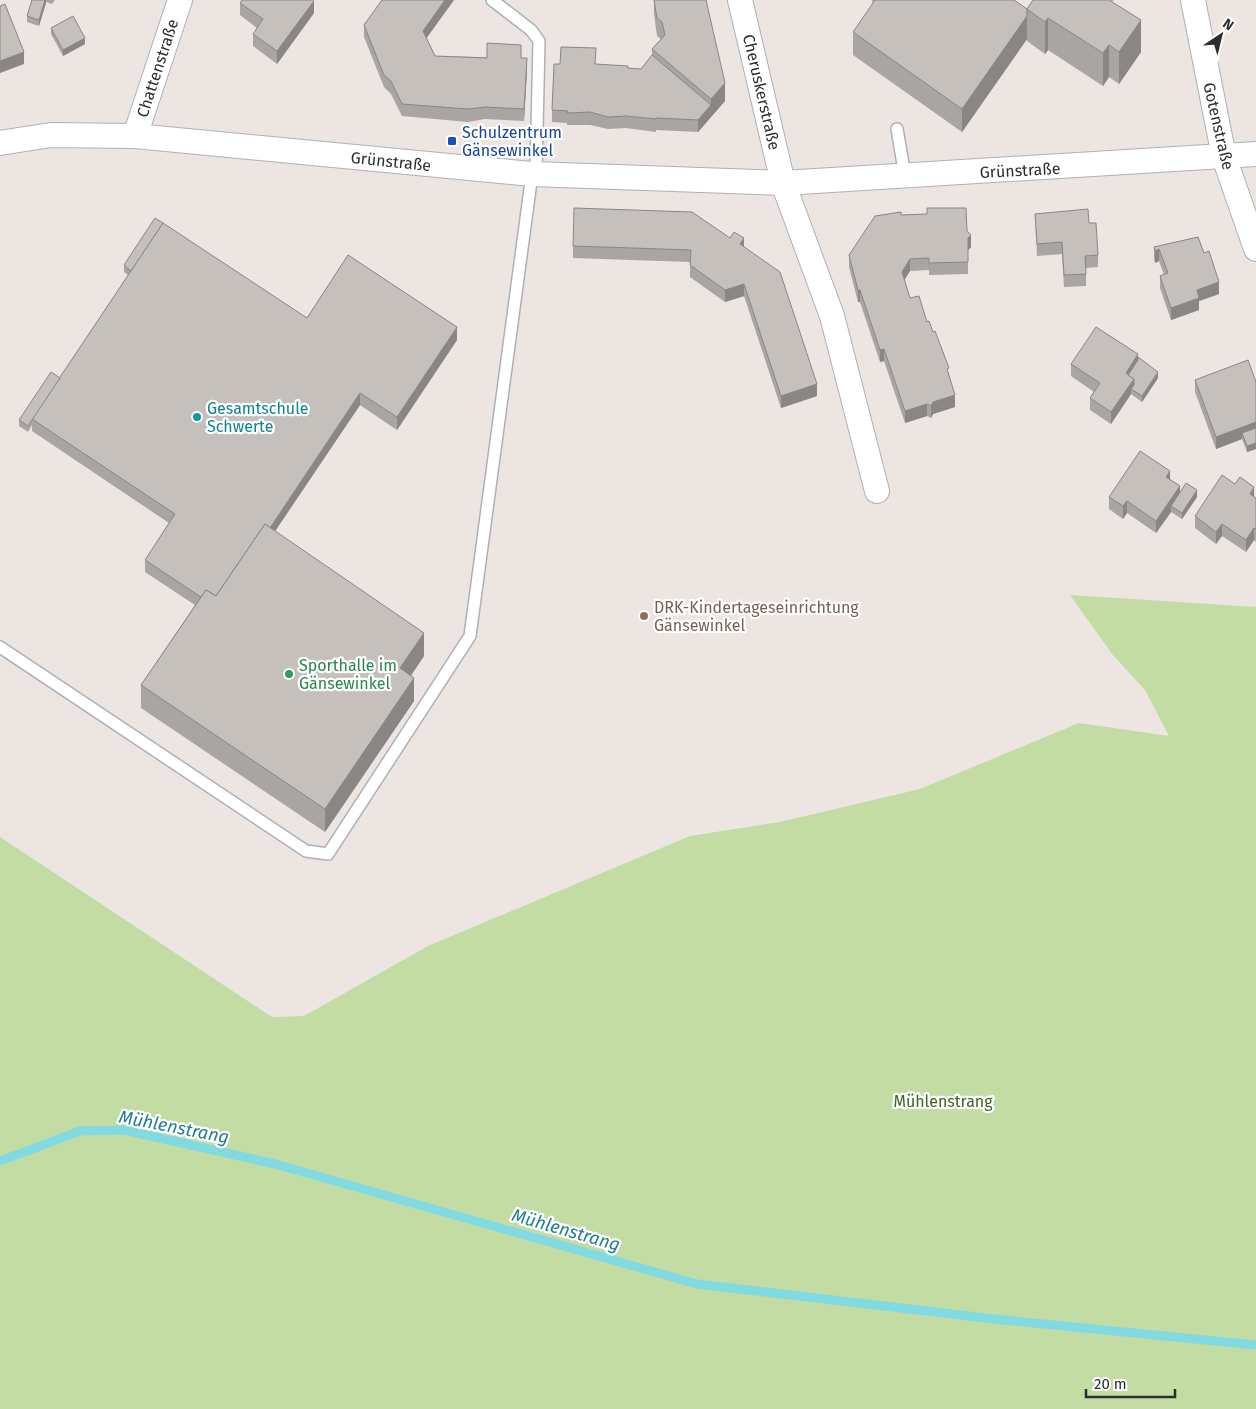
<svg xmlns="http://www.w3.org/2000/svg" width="1256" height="1409" font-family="'Fira Sans',sans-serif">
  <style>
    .green { fill: #c2dca4 }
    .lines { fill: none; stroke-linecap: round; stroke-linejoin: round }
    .stream { stroke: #81d9e1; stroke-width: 9 }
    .service-casing { stroke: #adb1b7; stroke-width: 14 }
    .minor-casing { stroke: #adb1b7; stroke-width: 26 }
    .service { stroke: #fff; stroke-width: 11 }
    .minor { stroke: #fff; stroke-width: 24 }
    .wall { fill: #a9a5a2 }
    .shaded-wall { fill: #8a8684 }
    .building { fill: #c5c0bc; stroke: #8a8684 }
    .transit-dot { fill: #1a4fb4; stroke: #fff; stroke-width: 2 }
    .culture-dot { fill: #0f9aa8; stroke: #fff; stroke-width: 2 }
    .education-dot { fill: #8d6e63; stroke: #fff; stroke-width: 2 }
    .leisure-dot { fill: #2e9e5b; stroke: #fff; stroke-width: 2 }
    .labels { text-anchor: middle; stroke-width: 4.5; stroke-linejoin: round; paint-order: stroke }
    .street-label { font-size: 16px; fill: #2d2d2d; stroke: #fff }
    .transit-label { font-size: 16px; fill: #164399; stroke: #fff; text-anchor: start }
    .culture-label { font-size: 16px; fill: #0d838f; stroke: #fff; text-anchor: start }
    .education-label { font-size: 16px; fill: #785e54; stroke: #fff; text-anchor: start }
    .leisure-label { font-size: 16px; fill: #27864d; stroke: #fff; text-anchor: start }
    .park-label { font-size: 16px; fill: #3c6224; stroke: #fff }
    .water-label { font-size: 18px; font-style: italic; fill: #1e7d8f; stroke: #fff }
  </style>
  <rect width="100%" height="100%" fill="#ece5e1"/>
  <path class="green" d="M1070 595 1256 607V1409H0V837L272 1017 304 1016 428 946 690 836 780 822 920 789 1079 723 1169 736 1145 690 1112 654Z"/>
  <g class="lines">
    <path class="stream" d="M0 1161 80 1131 124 1130 275 1164 697 1284 1003 1320 1256 1345"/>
    <g class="service-casing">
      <g id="service">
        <path d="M492 0 531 30 539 41 536 174"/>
        <path d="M897 129 905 176"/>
        <path d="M0 647 306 851 328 854 470 636 532 174"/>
      </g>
    </g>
    <g class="minor-casing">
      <g id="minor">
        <path d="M740 0 783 183 832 316 877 491"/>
        <path d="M1193 0 1224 157 1256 249"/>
        <path d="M135 136 180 0"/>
        <path d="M0 143 51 135 135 136 532 174 783 183 1256 154"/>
      </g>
    </g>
    <use href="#service" class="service"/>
    <use href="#minor" class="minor"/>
  </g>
  <g class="wall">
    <path d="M32 0H55L52 4 46 2 39 26 27 22V16Z"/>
    <path d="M382 0H454L426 38 435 56 521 58 527 70 524 121 485 119 468 122 402 116 391 94 384 87 364 37V25Z"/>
    <path d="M654 0H706L725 101 698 132 656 130V132L626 128 608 129 590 125H567V123L552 122V110L560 64H595L628 68 641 69 652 55V49L661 39 657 36 654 14Z"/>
    <path d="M872 0H1014L1027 9 1114 0 1112 2 1141 52 1119 84 1109 77 1103 86 1048 50 1045 54 1027 41V39L962 132 853 55V32L873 4Z"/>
    <path d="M240 3 314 13 277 64 253 46V34L257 28 240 15Z"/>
    <path d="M51 28 85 44 63 56 51 34Z"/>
    <path d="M1035 214 1089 223 1098 255V267L1086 268V286L1064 287 1062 254 1037 256Z"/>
    <path d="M901 215 971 247 968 250V274L929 275V270L910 271 904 280 910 298 927 322 933 332 949 376 955 407 933 414 931 418 927 416 905 423 884 361 880 362 860 302H858L849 267V255Z"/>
    <path d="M1198 237 1219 294 1199 301V310L1171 320 1160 288V276L1164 275 1159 261 1155 263 1154 259V247Z"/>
    <path d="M573 246 744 247 817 396 781 408 744 296 725 302 690 277V262L573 258Z"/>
    <path d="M124 265 307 318 457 340 397 430 360 405 275 531 424 656 411 676 414 701 325 832 141 708V685L195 605 145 572V560L169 523 32 431V425L28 432 19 426V420L60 378 128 275 124 272Z"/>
    <path d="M1138 357 1158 378 1142 402 1131 394 1111 424 1090 410V398L1094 392 1071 376V364Z"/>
    <path d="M1195 380 1256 382V449L1247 452 1242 439 1216 449 1195 392Z"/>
    <path d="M1170 479 1180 492 1197 497 1182 519 1171 512 1156 533 1127 513 1123 519 1109 509V497Z"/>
    <path d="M1254 497 1256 498V542L1254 540 1246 552 1222 536 1216 544 1195 528V516Z"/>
  </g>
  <g class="shaded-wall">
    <path d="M45 0H46V3L39 26V20Z"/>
    <path d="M445 0H454L423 43V31Z"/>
    <path d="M314 1V13L277 64V51Z"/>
    <path d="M1027 16V39L962 132V109Z"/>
    <path d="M1048 18V50L1045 54V22Z"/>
    <path d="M1141 20V52L1119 84V52Z"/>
    <path d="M85 38V44L63 56V50Z"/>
    <path d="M1109 45V77L1103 86V53Z"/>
    <path d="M24 52V64L0 73V61Z"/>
    <path d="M527 58V70L524 121V109Z"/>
    <path d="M725 83V101L698 132V120L711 105V99Z"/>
    <path d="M971 235V247L968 250V238Z"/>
    <path d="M744 238V250L740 244Z"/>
    <path d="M1159 249V261L1155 263V251Z"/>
    <path d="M910 259V271L902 284V272Z"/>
    <path d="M1219 282V294L1199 301V310L1171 320V308L1197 290Z"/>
    <path d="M744 284V296L725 302V290Z"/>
    <rect x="858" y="290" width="2" height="12"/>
    <path d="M457 327V340L397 430V417Z"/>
    <path d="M884 349V361L880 362V350Z"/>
    <path d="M1138 354V367L1128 381 1126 373Z"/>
    <path d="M1158 372V378L1142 402V396Z"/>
    <path d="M1134 379V390L1131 389V394L1111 424V412Z"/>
    <path d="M817 384V396L781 408V396Z"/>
    <path d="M360 393V405L216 619V607Z"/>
    <path d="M955 395V407L933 414 931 418V406L933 402Z"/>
    <path d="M927 404V416L905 423V411Z"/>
    <path d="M1256 422V434L1242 433V439L1216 449V437Z"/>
    <path d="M1256 443V449L1247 452V446Z"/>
    <path d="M1170 471V484L1166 477Z"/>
    <path d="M1180 486V498L1171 506V512L1156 533V521Z"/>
    <path d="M1254 487V499L1250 494Z"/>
    <path d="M1197 490V497L1182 519V513Z"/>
    <path d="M1127 501V513L1123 519V506Z"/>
    <path d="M1222 524V536L1216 544V532Z"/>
    <path d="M1254 528V540L1246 552V540Z"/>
    <path d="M424 633V656L400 691V668Z"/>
    <path d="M414 678V701L325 832V809Z"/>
  </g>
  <g class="building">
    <path d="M32 0H45L39 20 27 16Z"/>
    <path d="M242 0H312L314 1 277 51 253 34 263 19 240 3Z"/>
    <path d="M382 0H445L423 31 435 56 487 58V43L521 45V58H527L524 109 485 107 468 109 402 104 391 81 384 75 364 25Z"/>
    <path d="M654 0H706L725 83 711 99 652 49 665 35 662 22 657 18Z"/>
    <path d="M875 0H1014L1027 9V16L962 109 853 32Z"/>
    <path d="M1033 0H1109L1141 20 1119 52 1109 45 1103 53 1048 18 1045 22 1027 9Z"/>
    <path d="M5 4 24 52 0 61V6Z"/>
    <path d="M73 16 85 38 63 50 51 28Z"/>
    <path d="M561 47 596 48 595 64 628 66V68L641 69 652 55 711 105 698 120 656 118V119L626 116 608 117 590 112 567 113 568 111 552 110 554 64H560Z"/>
    <path d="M574 208 692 212 730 238 734 232 744 238 740 244 780 272 817 384 781 396 744 284 725 290 690 265 691 250 573 246Z"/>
    <path d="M927 208H966L967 231 971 235 968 238V262L929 263V258L910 259 902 272 910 298 919 296 927 322 929 321 933 332 935 331 949 368 947 369 955 395 933 402 931 406 927 404 905 411 884 349 880 350 860 290H858L849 255 875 216 901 212V215L927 214Z"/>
    <path d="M1088 209 1089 223H1096L1098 255 1085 256 1086 274 1064 275 1062 242 1037 244 1035 214Z"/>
    <path d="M155 218 163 223 131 271 124 265Z"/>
    <path d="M163 223 307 318 348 255 457 327 397 417 360 393 270 528 265 524 216 596 206 590 201 597 145 560 175 514 32 419Z"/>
    <path d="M1198 237 1204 253 1209 251 1219 282 1197 290 1199 298 1171 308 1160 276 1168 273 1159 249 1155 251 1154 247Z"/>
    <path d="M1096 327 1138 354 1126 373 1134 379 1111 412 1090 398 1100 383 1071 364Z"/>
    <path d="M1138 357 1158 372 1142 396 1131 389 1134 385V379L1128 375 1138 360Z"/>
    <path d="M1248 360 1256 382V422L1216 437 1195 380Z"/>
    <path d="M51 372 60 378 28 426 19 420Z"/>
    <path d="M1256 428V443L1247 446 1242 433Z"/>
    <path d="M1140 451 1170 471 1166 477 1180 486 1156 521 1127 501 1123 506 1109 497Z"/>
    <path d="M1222 475 1235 484 1240 477 1254 487 1250 494 1256 498V530L1254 528 1246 540 1222 524 1216 532 1195 516Z"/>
    <path d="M1186 483 1197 490 1182 513 1171 506Z"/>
    <path d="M265 524 424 633 400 668 414 678 325 809 141 685 206 590 216 596Z"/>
  </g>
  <rect class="transit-dot" x="447" y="136" width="10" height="10" rx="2.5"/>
  <circle class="culture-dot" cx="197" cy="417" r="5"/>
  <circle class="education-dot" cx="644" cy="616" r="5"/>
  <circle class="leisure-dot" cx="289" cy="674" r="5"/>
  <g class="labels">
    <g class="street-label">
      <text transform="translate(157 68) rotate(-72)" y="6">Chattenstraße</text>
      <text transform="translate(762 92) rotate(77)" y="6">Cheruskerstraße</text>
      <text transform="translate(1219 126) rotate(77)" y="6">Gotenstraße</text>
      <text transform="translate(391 161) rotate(6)" y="6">Grünstraße</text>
      <text transform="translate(1020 170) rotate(-3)" y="6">Grünstraße</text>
    </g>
    <g class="transit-label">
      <text x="462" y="138">Schulzentrum<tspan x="462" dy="18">Gänsewinkel</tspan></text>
    </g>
    <g class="culture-label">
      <text x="207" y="414">Gesamtschule<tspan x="207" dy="18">Schwerte</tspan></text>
    </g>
    <g class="education-label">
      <text x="654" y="613">DRK-Kindertageseinrichtung<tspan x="654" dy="18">Gänsewinkel</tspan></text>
    </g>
    <g class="leisure-label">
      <text x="299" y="671">Sporthalle im<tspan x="299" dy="18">Gänsewinkel</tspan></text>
    </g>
    <g class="park-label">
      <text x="943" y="1107">Mühlenstrang</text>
    </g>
    <g class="water-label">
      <text transform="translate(174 1127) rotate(11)" y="6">Mühlenstrang</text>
      <text transform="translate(566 1230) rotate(16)" y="6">Mühlenstrang</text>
    </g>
  </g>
  <g transform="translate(1221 35) rotate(35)" stroke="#ffffff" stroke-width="4" paint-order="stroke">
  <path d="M0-4L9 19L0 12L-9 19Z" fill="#2d2d2d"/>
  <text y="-8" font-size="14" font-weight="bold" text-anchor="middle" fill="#2d2d2d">N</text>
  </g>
  <path d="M1086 1389v8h89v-8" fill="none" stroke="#2d2d2d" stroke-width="2.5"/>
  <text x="1094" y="1389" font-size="15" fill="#2d2d2d" stroke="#ffffff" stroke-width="4" paint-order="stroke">20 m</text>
</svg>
